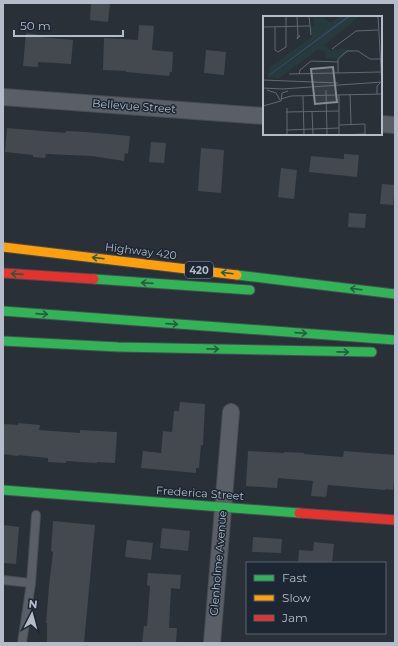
<svg xmlns="http://www.w3.org/2000/svg" width="398" height="646" font-family="Montserrat,sans-serif">
  <style>
    .building { fill: #444950 }
    .lines { fill: none; stroke-linecap: round; stroke-linejoin: round }
    .lane-casing { stroke: #484c53; stroke-width: 10 }
    .street-casing { stroke: #484c53; stroke-width: 18 }
    .fast-casing { stroke: #484c53; stroke-width: 11 }
    .slow-casing { stroke: #484c53; stroke-width: 11 }
    .jam-casing { stroke: #484c53; stroke-width: 11 }
    .lane { stroke: #5a5e66; stroke-width: 8 }
    .street { stroke: #5a5e66; stroke-width: 16 }
    .fast { stroke: #30b455; stroke-width: 9 }
    .slow { stroke: #ff9f0a; stroke-width: 9 }
    .jam { stroke: #e5322d; stroke-width: 9 }
    .oneway { stroke: #255f41 }
    .labels { text-anchor: middle; stroke-width: 3; stroke-linejoin: round; paint-order: stroke }
    .shield { fill: #1d2633; stroke: #878f9c; stroke-width: 1 }
    .shield-label { font-size: 10px; font-weight: bold; fill: #b4bcc9 }
    .street-label { font-size: 11px; fill: #b4bcc9; stroke: #1d2633 }
    .inset-road { fill: none; stroke: #616872; stroke-width: 1 }
    .view { fill: #848b96; fill-opacity: 0.15; stroke: #848b96; stroke-width: 2 }
    .inset-edge { fill: none; stroke: #b4bcc9; stroke-width: 2 }
  </style>
  <rect width="100%" height="100%" fill="#2a3038"/>
  <g class="building">
    <path d="M91 3H110L108 22 90 20Z"/>
    <path d="M139 25 154 26 152 50 173 52 172 72H170L169 76 126 72V71L103 70 104 38 138 40Z"/>
    <path d="M26 33 40 35V37L73 40 71 64 38 62V67L23 66Z"/>
    <path d="M206 50 226 52 224 75 204 73Z"/>
    <path d="M7 128 66 133V131L86 132 130 136 128 154 125 153 124 161 92 156 46 154 45 158 33 157V155L5 152Z"/>
    <path d="M151 142 166 143 164 163 149 162Z"/>
    <path d="M201 148 224 150 221 193 198 191Z"/>
    <path d="M344 154 359 155 357 177 309 172 311 156 344 159Z"/>
    <path d="M281 168 297 170 294 199 278 197Z"/>
    <path d="M382 184 395 185 393 205 380 204Z"/>
    <path d="M349 213 366 214 365 228 348 227Z"/>
    <path d="M180 402 205 404 203 445H201L199 468H196V473L141 468 143 451 161 453 163 431 172 432 174 411H179Z"/>
    <path d="M18 423 40 425 39 430 80 433V430L117 432 115 463 97 462V463L66 461V463L48 462V458L18 455V456L3 454V424L18 425Z"/>
    <path d="M248 451 284 453V452L304 453V454L343 457 344 451 395 455V473L393 490 386 489 385 490 328 485 326 497 311 496 313 481 278 478 277 488 246 486Z"/>
    <path d="M53 521 95 525 84 643H47V623H46L49 586 53 552 51 551Z"/>
    <path d="M3 525 19 527 16 564 3 563Z"/>
    <path d="M162 528 190 531 188 551 160 548Z"/>
    <path d="M253 537 282 539 281 553 252 552Z"/>
    <path d="M127 540 153 543 151 560 125 557Z"/>
    <path d="M314 542 334 544 332 563H298L299 550 313 551Z"/>
    <path d="M148 573 181 575 180 589 171 588 169 628H177L176 643H142L144 626H147L150 586 147 585Z"/>
  </g>
  <g class="lines">
    <g class="lane-casing">
      <g id="lane">
        <path d="M3 580 31 583"/>
        <path d="M22 643 31 583 36 515"/>
      </g>
    </g>
    <g class="street-casing">
      <g id="street">
        <path d="M3 97 264 116"/>
        <path d="M381 124 395 125"/>
        <path d="M212 643 231 412"/>
      </g>
    </g>
    <g class="fast-casing">
      <g id="fast">
        <path d="M237 275 395 294"/>
        <path d="M94 279 250 290"/>
        <path d="M3 311 395 340"/>
        <path d="M3 341 118 347 372 352"/>
        <path d="M3 490 299 513"/>
      </g>
    </g>
    <g class="slow-casing">
      <path id="slow" d="M3 247 237 275"/>
    </g>
    <g class="jam-casing">
      <g id="jam">
        <path d="M3 273 94 279"/>
        <path d="M299 513 395 520"/>
      </g>
    </g>
    <use href="#lane" class="lane"/>
    <use href="#street" class="street"/>
    <use href="#fast" class="fast"/>
    <use href="#slow" class="slow"/>
    <use href="#jam" class="jam"/>
  </g>
  <defs><path id="oneway-shaft" d="M-6 0H5M1.5-3L5.5 0L1.5 3" fill="none" stroke-width="1.6" stroke-linecap="round" stroke-linejoin="round"/></defs>
  <g class="oneway">
    <use href="#oneway-shaft" transform="translate(98 258) rotate(-173)"/>
    <use href="#oneway-shaft" transform="translate(227 273) rotate(-173)"/>
    <use href="#oneway-shaft" transform="translate(17 274) rotate(-176)"/>
    <use href="#oneway-shaft" transform="translate(147 283) rotate(-176)"/>
    <use href="#oneway-shaft" transform="translate(356 289) rotate(-173)"/>
    <use href="#oneway-shaft" transform="translate(42 314) rotate(4)"/>
    <use href="#oneway-shaft" transform="translate(172 324) rotate(4)"/>
    <use href="#oneway-shaft" transform="translate(301 333) rotate(4)"/>
    <use href="#oneway-shaft" transform="translate(213 349) rotate(1)"/>
    <use href="#oneway-shaft" transform="translate(343 352) rotate(1)"/>
  </g>
  <g class="labels">
    <rect class="shield" x="185" y="262" width="28" height="16" rx="3"/>
    <g class="shield-label">
      <text x="199" y="274">420</text>
    </g>
    <g class="street-label">
      <text transform="translate(134 106) rotate(4)" y="4">Bellevue Street</text>
      <text transform="translate(141 251) rotate(7)" y="4">Highway 420</text>
      <text transform="translate(200 493) rotate(4)" y="4">Frederica Street</text>
      <text transform="translate(218 563) rotate(-85)" y="4">Glenholme Avenue</text>
    </g>
  </g>
  <g transform="translate(263 16)">
    <rect width="119" height="119" fill="#2a3038"/>
    <path d="M51 0H59L68 7 77 0H85L7 61 88 0H97L61 29 69 35 72 32 74 35 78 32 89 34 75 42H63L62 36 55 33 15 63 4 61 7 51 49 21 47 10H51Z" fill="#273a3e"/>
    <path d="M85 0H88L6 60V59Z" fill="#384963"/>
    <path class="inset-road" d="M34 0 35 20H37L34 23 35 20M46 0 48 19M115 0 119 70M0 11 46 10M12 11V34L15 36 23 31V0M69 33 93 15 115 14M75 57V43L84 35H95L107 43H119M26 58 118 56M36 58 37 54 48 45 75 46M0 64 75 67M0 72 19 73 119 66M4 74 13 77 17 84M63 74 64 119M87 78 88 108M114 78V70L117 67M76 79V119M40 80 41 119M18 83 28 80 119 78M18 85 19 77 25 75M0 90 18 85M49 95 50 119M23 96 76 95M76 109 102 108V119M24 114 76 112M24 119V92M76 119 102 118"/>
    <path class="view" d="M70 51 74 86 52 88 48 53Z"/>
    <rect width="119" height="119" class="inset-edge"/>
  </g>
  <rect width="398" height="646" fill="none" stroke="#b4bcc9" stroke-width="8"/>
  <rect x="246" y="562" width="140" height="72" fill="#1d2633" stroke="#59626f"/>
  <rect x="254" y="575" width="20" height="6" fill="#30b455" stroke="#59626f"/>
  <text x="282" y="582" font-size="12" fill="#b4bcc9">Fast</text>
  <rect x="254" y="595" width="20" height="6" fill="#ff9f0a" stroke="#59626f"/>
  <text x="282" y="602" font-size="12" fill="#b4bcc9">Slow</text>
  <rect x="254" y="615" width="20" height="6" fill="#e5322d" stroke="#59626f"/>
  <text x="282" y="622" font-size="12" fill="#b4bcc9">Jam</text>
  <g transform="translate(32 614) rotate(6)" stroke="#1d2633" stroke-width="3" paint-order="stroke">
  <path d="M0-3L7 15L0 10L-7 15Z" fill="#b4bcc9"/>
  <text y="-6" font-size="11" font-weight="bold" text-anchor="middle" fill="#b4bcc9">N</text>
  </g>
  <path d="M14 30v6h109v-6" fill="none" stroke="#b4bcc9" stroke-width="2"/>
  <text x="20" y="30" font-size="12" fill="#b4bcc9" stroke="#1d2633" stroke-width="3" paint-order="stroke">50 m</text>
</svg>
